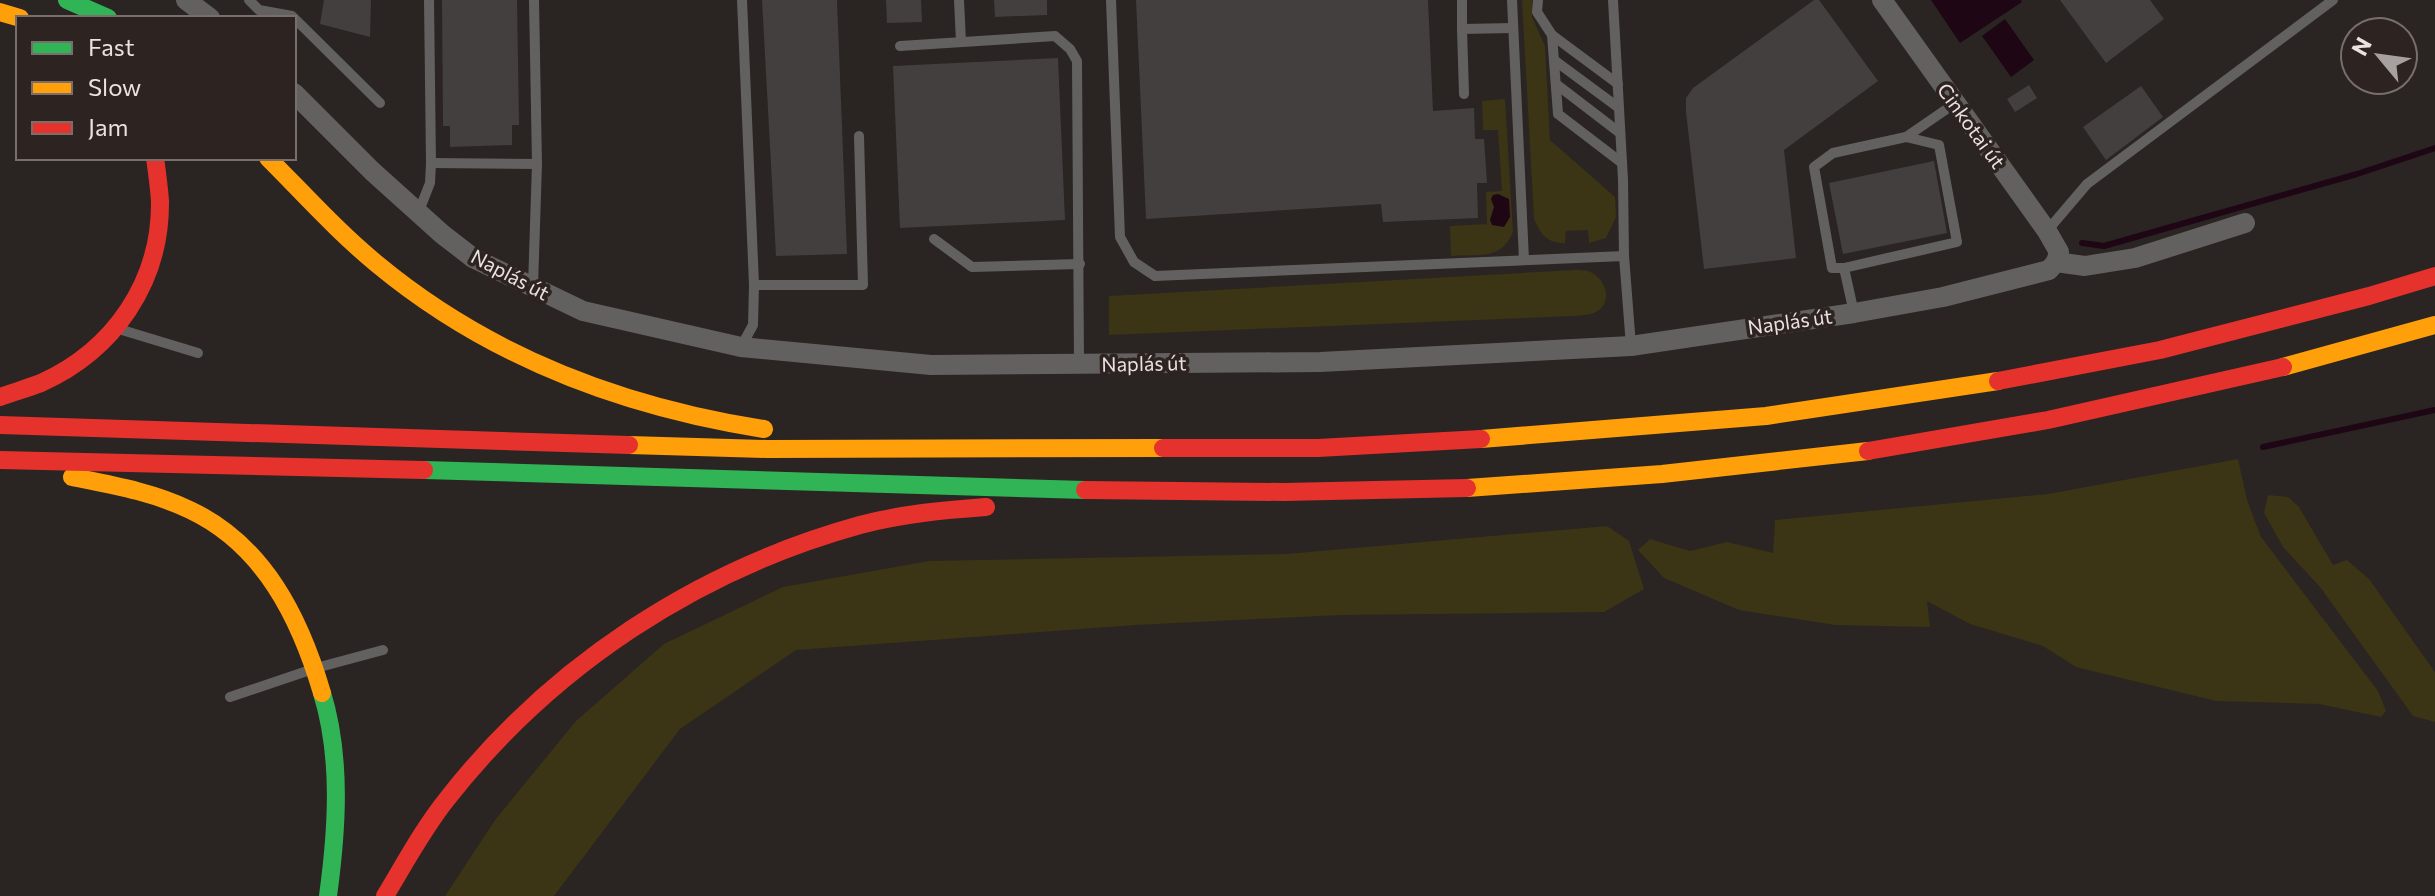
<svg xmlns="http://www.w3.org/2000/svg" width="2435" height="896" font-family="Commissioner,sans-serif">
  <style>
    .green { fill: #3b3415 }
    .water { fill: #1e0615 }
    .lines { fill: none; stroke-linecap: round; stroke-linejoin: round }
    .stream { stroke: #1e0615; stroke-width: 6 }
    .building { fill: #433f3e }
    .lane { stroke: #636060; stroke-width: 10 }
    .street { stroke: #636060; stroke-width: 20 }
    .fast { stroke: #30b455; stroke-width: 18 }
    .slow { stroke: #ff9f0a; stroke-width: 18 }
    .jam { stroke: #e5322d; stroke-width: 18 }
    .labels { text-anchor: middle; stroke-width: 7; stroke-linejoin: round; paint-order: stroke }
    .street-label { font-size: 20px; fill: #e9e2e0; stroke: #2d2320 }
  </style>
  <rect width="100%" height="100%" fill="#2a2423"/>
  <g class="green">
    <path d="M1522 0H1532V17L1545 46 1550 140 1615 197 1616 217 1606 238 1589 243 1588 230 1566 231 1565 243C1547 243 1541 235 1534 219Z"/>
    <path d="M1505 99 1513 232C1501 261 1478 254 1451 256L1450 226 1487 224 1486 192 1502 191 1498 130H1483L1482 101Z"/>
    <path d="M1575 270C1580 270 1584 270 1588 271 1606 277 1614 302 1596 312 1591 315 1582 315 1576 316L1109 335V296Z"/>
    <path d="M2238 459 2247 500 2261 537 2378 691 2386 711 2381 717 2319 704 2216 701 2076 667 2043 646 1970 624 1927 601 1930 627 1835 625 1739 610 1664 578 1638 550 1650 539 1690 551 1727 542 1773 553 1775 520 2048 494Z"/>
    <path d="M2268 495 2288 497 2299 507 2333 565 2347 560 2369 579 2435 672V722L2413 716 2320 587 2283 547 2264 513Z"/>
    <path d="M1607 526 1629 541 1644 589 1604 612 1340 615 1136 625 796 650 680 729 554 896H445L495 820 576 721 664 644 783 587 929 561 1286 554Z"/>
  </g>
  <g class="water">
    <path d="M1931 0H2021L2022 2 1960 43Z"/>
    <path d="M2005 19 2034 60 2011 77 1982 36Z"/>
    <path d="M1498 194 1509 199 1510 217 1504 227 1492 225 1490 220 1494 207 1491 199 1493 195Z"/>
  </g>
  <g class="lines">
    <g class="stream">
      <path d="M2082 243 2104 246 2357 174 2435 148"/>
      <path d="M2263 447 2435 410"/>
    </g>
  </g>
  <g class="building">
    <path d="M324 0H371L370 37 320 24Z"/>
    <path d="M442 0H517L519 125H512V145L450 147V126H443Z"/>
    <path d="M762 0H837L847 254 776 256Z"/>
    <path d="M886 0H921L922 22 887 23Z"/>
    <path d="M994 0H1047V15L995 17Z"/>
    <path d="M1136 0H1428L1433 111 1474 108 1475 139H1484L1487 183H1477L1478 218 1383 222 1381 204 1146 219Z"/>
    <path d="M1814 0H1819L1878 81 1784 150 1796 258 1704 269 1686 112V98L1693 88Z"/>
    <path d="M2060 0H2150L2164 19 2106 63Z"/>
    <path d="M1058 58 1065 220 900 228 893 66Z"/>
    <path d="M2029 85 2037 98 2015 112 2007 99Z"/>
    <path d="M2141 86 2163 117 2106 160 2083 127Z"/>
    <path d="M1934 161 1947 233 1843 254 1829 183Z"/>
  </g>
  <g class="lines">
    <g class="lane">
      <path d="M249 0 259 10 292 16 380 103"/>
      <path d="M959 0 961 42"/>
      <path d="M1111 0 1120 237 1134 262 1155 276 1624 256"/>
      <path d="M1462 0V29"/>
      <path d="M1512 0 1524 260"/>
      <path d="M1538 0 1537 12 1552 35 1558 114 1622 163"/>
      <path d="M1613 0 1623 180 1624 256 1631 346"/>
      <path d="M1552 35 1618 84"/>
      <path d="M900 46 1055 36 1070 49 1077 61 1079 364"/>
      <path d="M1554 60 1619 108"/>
      <path d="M1556 84 1620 133"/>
      <path d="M1464 94 1462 29 1513 28"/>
      <path d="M431 163 537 164"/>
      <path d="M419 211 430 183 431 163 429 0"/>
      <path d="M2047 231 2087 184 2333 0"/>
      <path d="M934 239 972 267 1080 264"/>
      <path d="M1844 268H1832L1814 167 1833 153 1906 137 1954 104"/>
      <path d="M754 285H863L859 136"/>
      <path d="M533 286 537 164 534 0"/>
      <path d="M1854 313 1844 268 1957 242 1939 145 1906 137"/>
      <path d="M122 330 198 353"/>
      <path d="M741 347 753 325 754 285 742 0"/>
      <path d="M230 697 316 668 383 650"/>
    </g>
    <g class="street">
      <path d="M186 0 210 18"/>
      <path d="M294 93 372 171 442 234 473 258 583 311 741 347 931 365 1320 362 1631 346 1854 313 1943 297 2049 270 2056 262 2059 252 2047 231 1882 0"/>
      <path d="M2056 262 2085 266 2135 258 2245 223"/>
    </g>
    <g class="fast">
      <path d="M67 0 108 18"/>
      <path d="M424 470 1085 490"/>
      <path d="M322 693C342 758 337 830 328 896"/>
    </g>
    <g class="slow">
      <path d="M0 12 20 18"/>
      <path d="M268 158C304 194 338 232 377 264 488 356 623 407 764 429"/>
      <path d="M2283 367 2435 325"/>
      <path d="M1481 439 1766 416 1998 381"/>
      <path d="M629 445 767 449 1163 448"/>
      <path d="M72 477C112 485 153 492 190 510 264 545 300 618 322 693"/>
      <path d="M1467 488 1662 474 1868 451"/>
    </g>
    <g class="jam">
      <path d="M1998 381 2160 350 2369 296 2435 276"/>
      <path d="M0 397C14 392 28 388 41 383 114 350 161 282 160 201 159 187 157 172 155 158"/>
      <path d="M0 425 629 445"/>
      <path d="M1163 448H1318L1481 439"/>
      <path d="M1868 451 2048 420 2283 367"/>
      <path d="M0 460 424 470"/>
      <path d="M1085 490 1284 492 1467 488"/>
      <path d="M385 896C405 863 423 829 447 799 551 666 697 570 860 525 901 514 944 510 986 507"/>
    </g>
  </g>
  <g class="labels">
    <g class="street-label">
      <text transform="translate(1971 126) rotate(54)" y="7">Cinkotai út</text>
      <text transform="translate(510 275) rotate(28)" y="7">Naplás út</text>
      <text transform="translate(1790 322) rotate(-8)" y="7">Naplás út</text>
      <text transform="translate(1144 364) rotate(-1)" y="7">Naplás út</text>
    </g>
  </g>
  <rect x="16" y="16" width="280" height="144" fill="#2d2320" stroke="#786f6d" stroke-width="2"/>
  <rect x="32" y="42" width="40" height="12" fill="#30b455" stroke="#786f6d" stroke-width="2"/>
  <text x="88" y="56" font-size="24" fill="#e9e2e0">Fast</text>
  <rect x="32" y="82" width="40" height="12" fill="#ff9f0a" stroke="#786f6d" stroke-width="2"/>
  <text x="88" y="96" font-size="24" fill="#e9e2e0">Slow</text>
  <rect x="32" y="122" width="40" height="12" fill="#e5322d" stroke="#786f6d" stroke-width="2"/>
  <text x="88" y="136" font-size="24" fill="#e9e2e0">Jam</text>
  <g transform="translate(2379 56) rotate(299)"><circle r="38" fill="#2d2320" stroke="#786f6d" stroke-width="2"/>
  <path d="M0-6L14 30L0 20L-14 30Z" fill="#a6a09e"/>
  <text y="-12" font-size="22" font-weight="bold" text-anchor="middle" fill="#e9e2e0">N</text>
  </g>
</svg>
